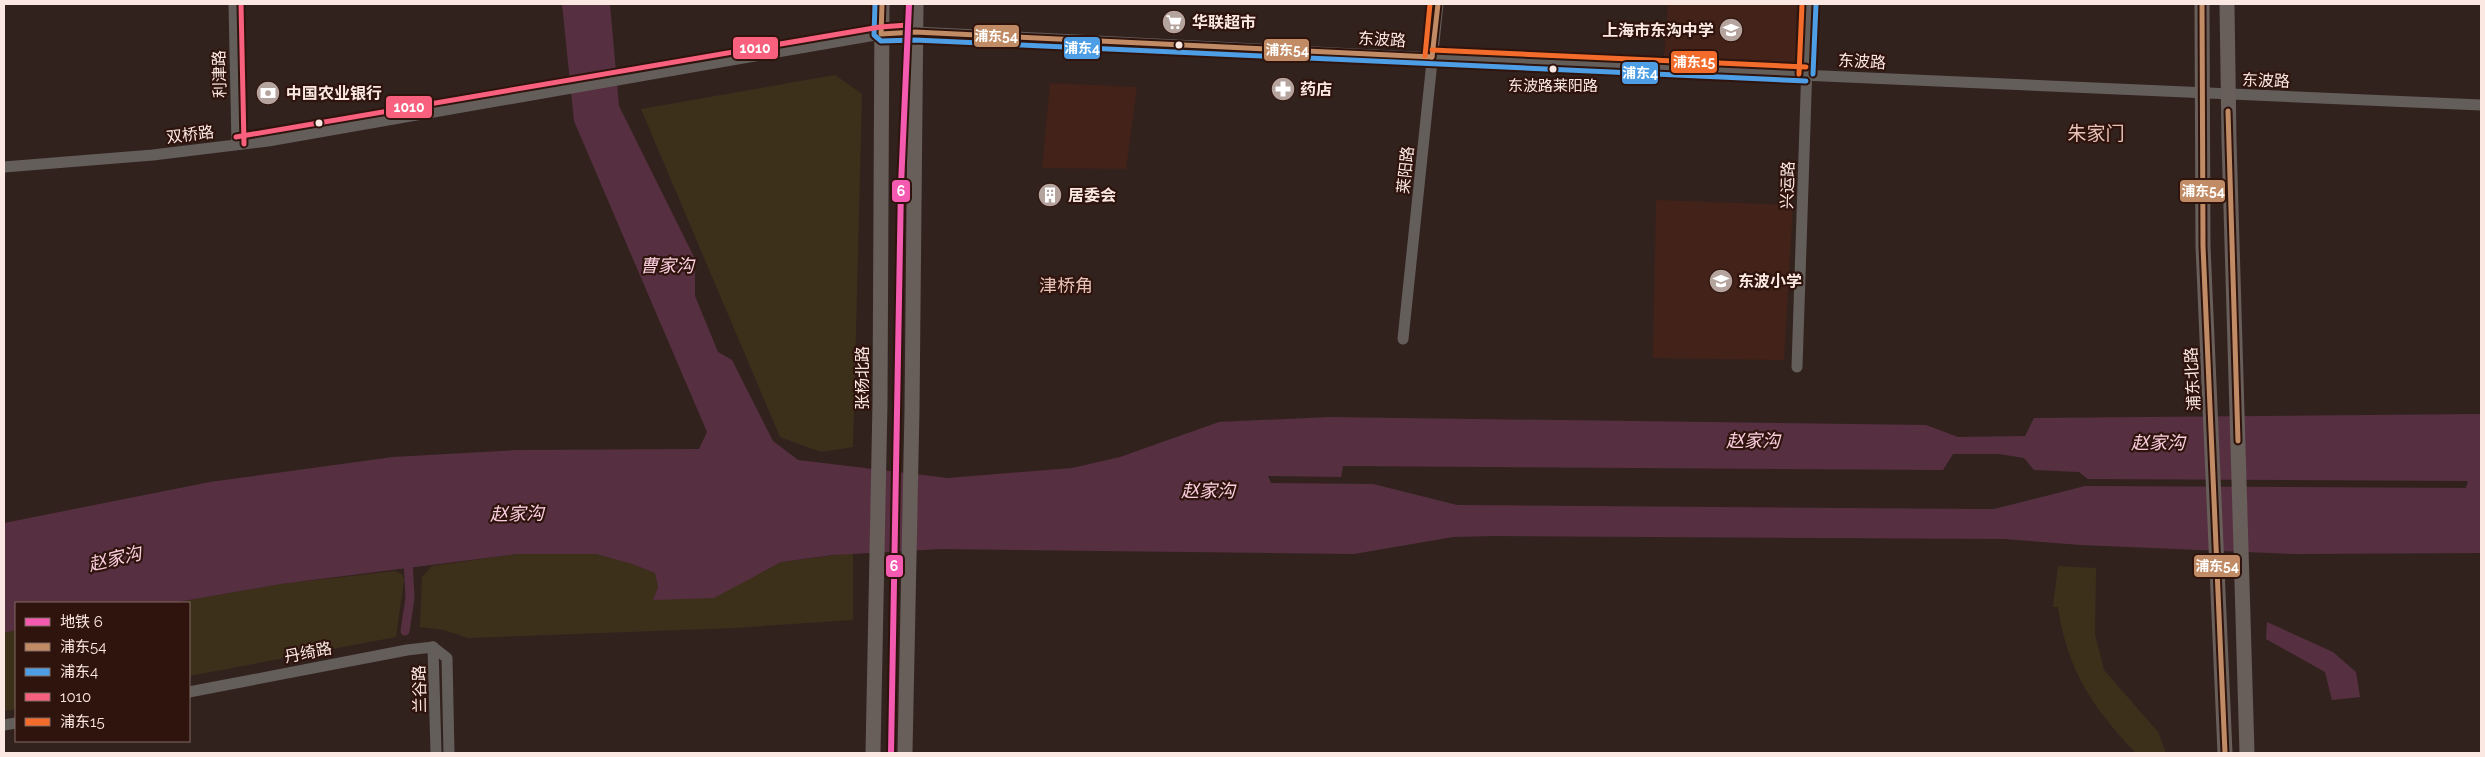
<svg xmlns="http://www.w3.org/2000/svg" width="2485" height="757" font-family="Raleway,'Noto Sans SC',sans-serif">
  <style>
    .built { fill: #422219 }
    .green { fill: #3d301b }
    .water { fill: #563040; fill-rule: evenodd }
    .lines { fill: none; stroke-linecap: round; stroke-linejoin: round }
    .canal { stroke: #563040; stroke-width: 9 }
    .minor { stroke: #645e5b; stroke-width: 11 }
    .major { stroke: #685e5a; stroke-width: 15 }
    .major-bridge { stroke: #685e5a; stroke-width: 15 }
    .bus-1-casing { stroke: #2f140d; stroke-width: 9 }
    .bus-2-casing { stroke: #2f140d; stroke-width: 9 }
    .bus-3-casing { stroke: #2f140d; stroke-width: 9 }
    .bus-4-casing { stroke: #2f140d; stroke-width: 9 }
    .bus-1 { stroke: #c18c65; stroke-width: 5 }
    .bus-2 { stroke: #4d9ee5; stroke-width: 5 }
    .bus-3 { stroke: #f8607d; stroke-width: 5 }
    .bus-4 { stroke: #f36c2b; stroke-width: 5 }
    .metro-1-casing { stroke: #2f140d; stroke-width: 10 }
    .metro-1 { stroke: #f45ab0; stroke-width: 6 }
    .bus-dot { fill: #fce8e3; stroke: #2f140d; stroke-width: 2 }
    .labels { text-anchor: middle; stroke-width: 4.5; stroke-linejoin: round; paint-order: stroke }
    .bus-label { font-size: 15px; fill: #fce8e3; stroke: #2f140d }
    .poi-label { font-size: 16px; font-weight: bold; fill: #fce8e3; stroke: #2f140d; text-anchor: start }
    .street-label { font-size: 16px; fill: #fce8e3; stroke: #2f140d }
    .water-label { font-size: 18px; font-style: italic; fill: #fbcedf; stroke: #2f140d }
    .neighbourhood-label { font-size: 18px; fill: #e8c2b7; stroke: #2f140d }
    .quarter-label { font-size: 19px; fill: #e8c2b7; stroke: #2f140d }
    .line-badge { stroke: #2f140d; stroke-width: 2 }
    .badge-label { font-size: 14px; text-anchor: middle; font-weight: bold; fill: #fff }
  </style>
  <rect width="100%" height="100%" fill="#32221e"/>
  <g class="built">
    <path d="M1668 4H1797L1795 62 1664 56Z"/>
    <path d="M1050 83 1137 87 1126 169 1042 168Z"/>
    <path d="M1656 200 1793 205 1784 360 1653 358Z"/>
  </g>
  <g class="green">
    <path d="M835 75 862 94 853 447 821 452 780 437 641 109Z"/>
    <path d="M853 553V620L734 628 468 638 444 630 420 627 422 577 432 566 518 554H596L632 564 655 573 658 587 653 600 763 572 781 562Z"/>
    <path d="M2058 566 2096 568 2095 634 2104 670 2158 732 2166 753H2136C2093 708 2067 670 2058 607H2053Z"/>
    <path d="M395 571 402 574 404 580 396 637 189 676V603H172L281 584Z"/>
    <path d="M16 630V709L4 711V633Z"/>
  </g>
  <g class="water">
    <path d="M562 4H610L619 106 695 259V296L718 352 732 360 773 441 798 460 948 478 1072 468 1120 457 1219 422 1329 417 1926 425 1958 437 2025 436 2034 418 2481 414V553L2294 554 2081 545 2004 539 1495 536 1453 537 1354 554 942 549 833 555 781 562 714 598 653 600 658 587 655 573 632 564 596 554H518L281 584 172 603H16V630L4 633V523L210 482 393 457 518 450 699 449 707 432 574 121ZM1953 454H1999L2024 458 2034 470 2079 472 2088 479 2468 481 2466 488 2085 486 1994 509H1976L1457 505 1373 484 1271 483 1268 476 1341 477 1343 466 1943 470Z"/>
    <path d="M2267 622 2333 652 2356 672 2360 697 2332 700 2325 672 2266 639Z"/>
  </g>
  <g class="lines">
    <path class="canal" d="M405 631 410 598 408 559"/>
    <g class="minor">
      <path d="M234 4 237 144"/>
      <path d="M4 167 153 155 268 141 881 34 915 32 1618 67 2481 105"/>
      <path d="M1403 339 1438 4"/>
      <path d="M1797 367 1809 4"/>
      <path d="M433 647 447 658 449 753"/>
      <path d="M433 647 436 753"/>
      <path d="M189 692 407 650 433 647"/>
      <path d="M4 725 16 723"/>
    </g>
    <g class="major">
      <path d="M873 753 880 403 882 4"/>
      <path d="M905 753 912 410 916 4"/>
    </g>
    <g class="major-bridge">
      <path d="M2202 4 2203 246 2225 753"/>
      <path d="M2227 4 2229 140 2247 753"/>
    </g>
    <g class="bus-1-casing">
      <g id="bus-1">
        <path d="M882 4 881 34 915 32 1432 57"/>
        <path d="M2202 4 2203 246 2225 753"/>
        <path d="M1432 57 1438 4"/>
        <path d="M2228 111 2238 441"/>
      </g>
    </g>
    <g class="bus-2-casing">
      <g id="bus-2">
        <path d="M875 4 874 35 881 41 915 40 1806 81"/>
        <path d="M1813 74 1816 4"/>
      </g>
    </g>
    <g class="bus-3-casing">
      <g id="bus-3">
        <path d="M241 4 244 144"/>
        <path d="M236 137 880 27 908 25 909 4"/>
      </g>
    </g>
    <g class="bus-4-casing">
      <g id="bus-4">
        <path d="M1432 50 1806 67"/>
        <path d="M1425 56 1430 4"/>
        <path d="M1799 74 1802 4"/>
      </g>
    </g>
    <use href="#bus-1" class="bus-1"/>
    <use href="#bus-2" class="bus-2"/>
    <use href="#bus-3" class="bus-3"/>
    <use href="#bus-4" class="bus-4"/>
    <g class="metro-1-casing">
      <path id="metro-1" d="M891 753 901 185 909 4"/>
    </g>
    <use href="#metro-1" class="metro-1"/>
  </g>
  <defs>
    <g id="supermarket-disc" transform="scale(1.25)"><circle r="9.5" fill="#b5a39e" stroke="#2f140d"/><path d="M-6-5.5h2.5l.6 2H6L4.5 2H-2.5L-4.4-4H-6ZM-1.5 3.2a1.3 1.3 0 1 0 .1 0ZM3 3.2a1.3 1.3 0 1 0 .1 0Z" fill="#fff"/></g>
    <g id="school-disc" transform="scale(1.25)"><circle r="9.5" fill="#b5a39e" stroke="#2f140d"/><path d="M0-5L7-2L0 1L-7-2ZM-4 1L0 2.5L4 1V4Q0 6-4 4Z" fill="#fff"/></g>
    <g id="pharmacy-disc" transform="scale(1.25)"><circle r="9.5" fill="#b5a39e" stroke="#2f140d"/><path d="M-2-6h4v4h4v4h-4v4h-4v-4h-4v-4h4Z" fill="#fff"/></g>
    <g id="bank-disc" transform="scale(1.25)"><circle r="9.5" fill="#b5a39e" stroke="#2f140d"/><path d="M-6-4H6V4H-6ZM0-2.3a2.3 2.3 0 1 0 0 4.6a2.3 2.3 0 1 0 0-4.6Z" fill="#fff"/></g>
    <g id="building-disc" transform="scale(1.25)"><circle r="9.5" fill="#b5a39e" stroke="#2f140d"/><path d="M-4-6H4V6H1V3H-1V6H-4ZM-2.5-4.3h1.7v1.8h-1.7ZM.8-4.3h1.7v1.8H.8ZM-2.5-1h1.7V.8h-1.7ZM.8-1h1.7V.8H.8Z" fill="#fff"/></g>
  </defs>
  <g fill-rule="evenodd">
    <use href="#supermarket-disc" x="1174" y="22"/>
    <use href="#school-disc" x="1731" y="30"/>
    <use href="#pharmacy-disc" x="1283" y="89"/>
    <use href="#bank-disc" x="268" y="93"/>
    <use href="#building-disc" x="1050" y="195"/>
    <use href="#school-disc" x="1721" y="281"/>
  </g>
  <g class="bus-dot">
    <circle cx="1179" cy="45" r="4.5"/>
    <circle cx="1553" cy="69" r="4.5"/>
    <circle cx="319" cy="123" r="4.5"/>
  </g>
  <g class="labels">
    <g class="bus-label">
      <text x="1553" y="91">东波路莱阳路</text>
    </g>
    <g class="poi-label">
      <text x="1192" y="28">华联超市</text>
      <text x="1714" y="36" text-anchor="end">上海市东沟中学</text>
      <text x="1300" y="95">药店</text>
      <text x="286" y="99">中国农业银行</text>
      <text x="1068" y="201">居委会</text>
      <text x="1738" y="287">东波小学</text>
    </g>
    <g class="street-label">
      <text transform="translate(1382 39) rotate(3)" y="6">东波路</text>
      <text transform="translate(1862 61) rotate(3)" y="6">东波路</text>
      <text transform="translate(219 74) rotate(-91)" y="6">利津路</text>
      <text transform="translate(2266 80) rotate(2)" y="6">东波路</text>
      <text transform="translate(190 134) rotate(-7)" y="6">双桥路</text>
      <text transform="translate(1405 170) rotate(-84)" y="6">莱阳路</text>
      <text transform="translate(1787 185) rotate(-88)" y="6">兴运路</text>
      <text transform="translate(862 378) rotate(-90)" y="6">张杨北路</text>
      <text transform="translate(2192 379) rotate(-93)" y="6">浦东北路</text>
      <text transform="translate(308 652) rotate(-11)" y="6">丹绮路</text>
      <text transform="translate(419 689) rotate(-91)" y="6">兰谷路</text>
    </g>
    <g class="water-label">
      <text x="667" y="272">曹家沟</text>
      <text x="1753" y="447">赵家沟</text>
      <text x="2158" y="449">赵家沟</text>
      <text x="1208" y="497">赵家沟</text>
      <text transform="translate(517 514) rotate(-1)" y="6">赵家沟</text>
      <text transform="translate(115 559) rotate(-13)" y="6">赵家沟</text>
    </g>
    <g class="neighbourhood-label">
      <text x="1066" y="292">津桥角</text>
    </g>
    <g class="quarter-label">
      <text x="2096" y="140">朱家门</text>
    </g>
  </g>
  <g class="line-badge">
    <rect x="973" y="24" width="47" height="24" rx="5" fill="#c18c65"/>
    <rect x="1063" y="36" width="38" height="24" rx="5" fill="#4d9ee5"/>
    <rect x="732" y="36" width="47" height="24" rx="5" fill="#f8607d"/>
    <rect x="1263" y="38" width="47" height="24" rx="5" fill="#c18c65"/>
    <rect x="1670" y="50" width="48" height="24" rx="5" fill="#f36c2b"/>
    <rect x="1621" y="61" width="38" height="24" rx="5" fill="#4d9ee5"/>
    <rect x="385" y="95" width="48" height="24" rx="5" fill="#f8607d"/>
    <rect x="891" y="179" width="20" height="24" rx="5" fill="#f45ab0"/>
    <rect x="2179" y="179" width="47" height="24" rx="5" fill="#c18c65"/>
    <rect x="885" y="554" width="19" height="24" rx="5" fill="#f45ab0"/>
    <rect x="2193" y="554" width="48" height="24" rx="5" fill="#c18c65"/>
  </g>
  <g class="badge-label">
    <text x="996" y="41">浦东54</text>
    <text x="1082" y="53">浦东4</text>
    <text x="755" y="53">1010</text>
    <text x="1287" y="55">浦东54</text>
    <text x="1694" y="67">浦东15</text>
    <text x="1640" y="78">浦东4</text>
    <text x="409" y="112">1010</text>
    <text x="901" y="196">6</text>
    <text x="2203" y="196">浦东54</text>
    <text x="894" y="571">6</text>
    <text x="2217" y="571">浦东54</text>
  </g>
  <rect width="2485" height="757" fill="none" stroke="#fce8e3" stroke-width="10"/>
  <rect x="15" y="602" width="175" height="140" fill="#2f140d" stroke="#816963"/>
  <rect x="25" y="618" width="25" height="8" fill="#f45ab0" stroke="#816963"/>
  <text x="60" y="627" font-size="15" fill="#fce8e3">地铁 6</text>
  <rect x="25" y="643" width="25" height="8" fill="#c18c65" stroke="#816963"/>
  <text x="60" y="652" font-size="15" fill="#fce8e3">浦东54</text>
  <rect x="25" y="668" width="25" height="8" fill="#4d9ee5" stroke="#816963"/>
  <text x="60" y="677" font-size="15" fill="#fce8e3">浦东4</text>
  <rect x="25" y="693" width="25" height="8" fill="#f8607d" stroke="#816963"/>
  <text x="60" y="702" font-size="15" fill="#fce8e3">1010</text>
  <rect x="25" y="718" width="25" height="8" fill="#f36c2b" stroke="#816963"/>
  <text x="60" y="727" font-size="15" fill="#fce8e3">浦东15</text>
</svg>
